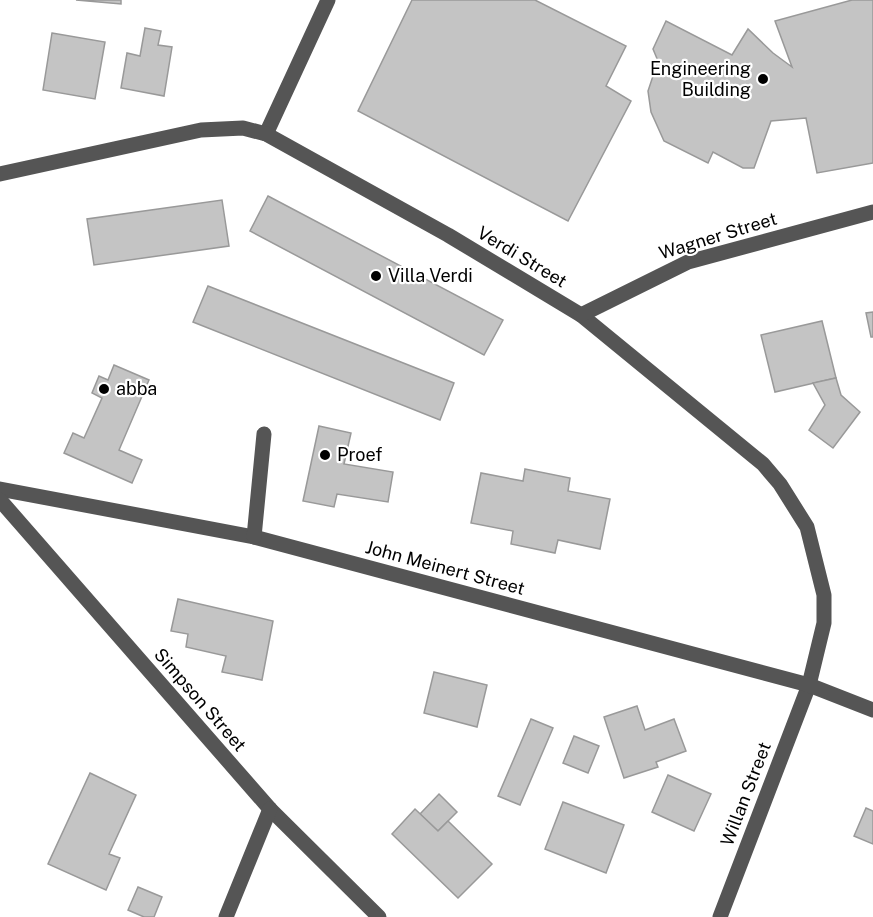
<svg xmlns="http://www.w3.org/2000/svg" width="873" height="917" font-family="'Public Sans',sans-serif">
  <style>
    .building { fill: #c4c4c4; stroke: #999; stroke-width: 1.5 }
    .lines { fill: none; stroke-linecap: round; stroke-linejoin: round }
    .minor { stroke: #555; stroke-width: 15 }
    .poi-dot { fill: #000; stroke: #fff; stroke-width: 2 }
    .labels { text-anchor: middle; stroke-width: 4.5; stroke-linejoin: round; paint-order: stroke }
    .poi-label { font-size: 18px; fill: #000; stroke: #fff; text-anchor: start }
    .street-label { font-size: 18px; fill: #000; stroke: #fff }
  </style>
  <rect width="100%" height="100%" fill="#fff"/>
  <g class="building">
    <path d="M76 0H121V4Z"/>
    <path d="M412 0H535L626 46 606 86 631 101 568 221 358 111Z"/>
    <path d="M852 0H873V163L817 173 806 118 771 121 754 168H743L713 152 708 163 664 141 651 112 648 91 658 61 653 49 666 21 732 55 748 29 773 53 792 67 775 21Z"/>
    <path d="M145 28 161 31 158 45 172 47 164 96 121 88 127 53 140 56Z"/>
    <path d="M52 33 105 42 95 99 43 90Z"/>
    <path d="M268 196 503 320 484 355 250 231Z"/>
    <path d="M222 200 229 246 94 265 87 219Z"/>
    <path d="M208 286 454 383 440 420 193 322Z"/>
    <path d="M873 312V337H871L866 313Z"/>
    <path d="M822 321 836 378 775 392 761 335Z"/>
    <path d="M114 365 149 380 119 450 142 460 132 483 64 453 73 433 84 438 102 398 92 393 99 376 108 380Z"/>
    <path d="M836 378 841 395 860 412 833 448 809 430 825 405 813 383Z"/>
    <path d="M319 426 351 433 344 464 393 472 388 502 337 494 334 507 303 501Z"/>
    <path d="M525 469 570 478 568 491 610 499 600 549 558 540 555 553 511 544 513 531 471 523 481 473 523 481Z"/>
    <path d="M178 599 273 621 262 680 222 672 226 656 186 647 188 634 171 631Z"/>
    <path d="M434 672 487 685 477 727 424 713Z"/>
    <path d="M637 706 645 730 674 719 686 751 656 762 658 767 624 778 604 717Z"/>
    <path d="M531 719 553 728 520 805 498 796Z"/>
    <path d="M574 736 599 746 588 773 563 763Z"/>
    <path d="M90 773 136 795 109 854 120 858 106 890 48 864Z"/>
    <path d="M668 775 711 794 694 831 652 812Z"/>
    <path d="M439 794 457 812 438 831 420 814Z"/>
    <path d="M563 802 624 825 606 873 545 849Z"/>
    <path d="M866 808 873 811V844L854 836Z"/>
    <path d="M415 809 438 831 448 821 492 864 458 898 392 834Z"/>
    <path d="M138 887 162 897 154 917H144L128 910Z"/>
  </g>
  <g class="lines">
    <g class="minor">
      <path d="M266 134 328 0"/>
      <path d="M0 174 201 130 243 128 266 134 448 235 581 315 763 464 780 484 807 527 824 595V623L809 685 720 917"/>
      <path d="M581 315 688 262 873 212"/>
      <path d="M0 489 254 537 809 685 873 710"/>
      <path d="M0 500 270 809 379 917"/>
      <path d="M254 537 264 434"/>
      <path d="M226 917 270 809"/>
    </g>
  </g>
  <g class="poi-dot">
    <circle cx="763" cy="79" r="6"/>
    <circle cx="376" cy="276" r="6"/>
    <circle cx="104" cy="389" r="6"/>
    <circle cx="325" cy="455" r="6"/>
  </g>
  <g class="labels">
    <g class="poi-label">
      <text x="751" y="75" text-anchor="end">Engineering<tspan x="751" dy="21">Building</tspan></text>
      <text x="388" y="282">Villa Verdi</text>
      <text x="116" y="395">abba</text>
      <text x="337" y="461">Proef</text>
    </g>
    <g class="street-label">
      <text transform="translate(718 236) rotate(-17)" y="6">Wagner Street</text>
      <text transform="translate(522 257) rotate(31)" y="6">Verdi Street</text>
      <text transform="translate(445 568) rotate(15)" y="6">John Meinert Street</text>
      <text transform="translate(200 700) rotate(49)" y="6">Simpson Street</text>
      <text transform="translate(746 794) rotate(-69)" y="6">Willan Street</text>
    </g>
  </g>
</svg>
